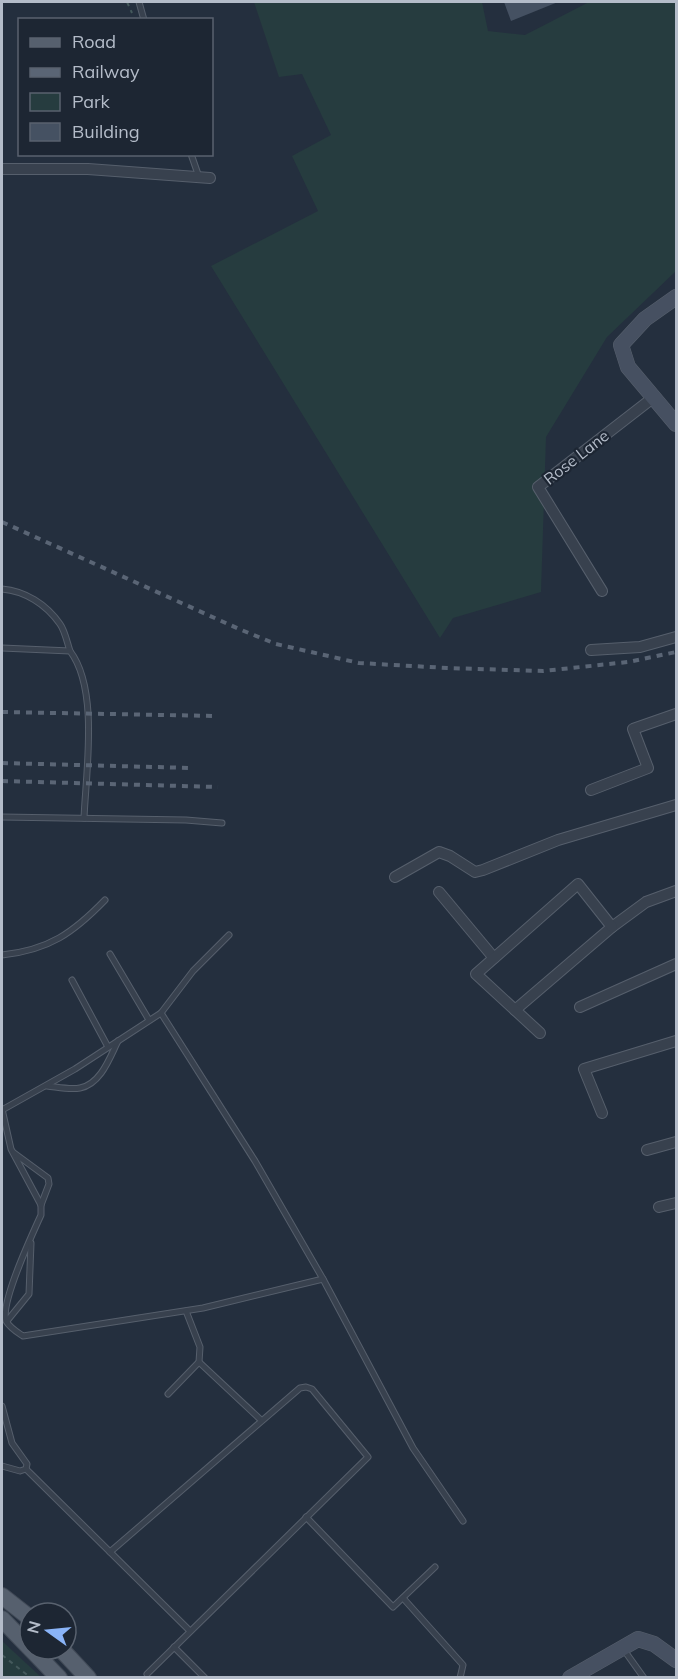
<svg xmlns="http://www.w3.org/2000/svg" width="678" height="1679" font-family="Mulish,sans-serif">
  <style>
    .green { fill: #263c3f }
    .building { fill: #455162 }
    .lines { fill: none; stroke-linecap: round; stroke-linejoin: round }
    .lane-casing { stroke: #565f6c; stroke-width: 7 }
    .street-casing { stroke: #565f6c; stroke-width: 12 }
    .secondary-casing { stroke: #565f6c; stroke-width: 16 }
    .primary-casing { stroke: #414a57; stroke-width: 18 }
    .path { stroke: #44595c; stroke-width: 2; stroke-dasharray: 4.5 4.5; stroke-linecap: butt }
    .lane { stroke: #38414e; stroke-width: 5 }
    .street { stroke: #38414e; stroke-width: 10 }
    .secondary { stroke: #465061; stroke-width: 15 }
    .primary { stroke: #56606e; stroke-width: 16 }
    .rail { stroke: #5a6575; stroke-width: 4; stroke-dasharray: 6 6; stroke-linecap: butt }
    .labels { text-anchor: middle; stroke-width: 4.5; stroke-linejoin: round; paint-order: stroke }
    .street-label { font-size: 16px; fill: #b4bcc9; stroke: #1d2633 }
  </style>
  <rect width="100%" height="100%" fill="#242f3e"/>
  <g class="green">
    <path d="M254 2H482L488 31 525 35 589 2H676V271L607 337 546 437 541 592 453 618 440 638 211 266 318 211 292 156 331 135 302 74 279 77Z"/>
    <path d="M2 1641 41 1677H2Z"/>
  </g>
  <path class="building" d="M504 2H558L511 21Z"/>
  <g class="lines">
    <g class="lane-casing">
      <g id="lane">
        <path d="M139 2 144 20"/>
        <path d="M191 154 199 177"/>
        <path d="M2 589C25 591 46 604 60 624 65 631 67 642 70 651"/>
        <path d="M2 648 70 651C99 689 86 771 84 818"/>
        <path d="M2 817 186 820 222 823"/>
        <path d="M110 954 149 1020"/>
        <path d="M2 955C49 950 73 933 105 900"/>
        <path d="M72 980 108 1047"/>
        <path d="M161 1013 255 1161 323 1279 413 1448 463 1521"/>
        <path d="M47 1086C57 1087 70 1090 80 1088 101 1084 110 1057 118 1041"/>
        <path d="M2 1109 11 1149 41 1205V1215C32 1235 0 1303 6 1321 10 1328 17 1332 23 1336L203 1308 323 1279"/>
        <path d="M2 1110 75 1069 161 1013 193 971 229 935"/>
        <path d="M14 1153 48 1178 49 1184 41 1205"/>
        <path d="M7 1321 29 1294 31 1243"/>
        <path d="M199 1362 261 1420"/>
        <path d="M168 1394 199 1362 200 1347 186 1311"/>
        <path d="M2 1406 12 1443 27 1464 26 1469 20 1471 2 1466"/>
        <path d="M26 1469 190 1631"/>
        <path d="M306 1517 393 1607 435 1567"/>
        <path d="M110 1552 300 1388 306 1387 312 1389 368 1457 147 1674"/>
        <path d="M403 1598 463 1665 460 1678"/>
        <path d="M174 1647 205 1678"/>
        <path d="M624 1650 644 1678"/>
      </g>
    </g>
    <g class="street-casing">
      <g id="street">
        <path d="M2 169H88L210 178"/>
        <path d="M602 591 538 487 654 397"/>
        <path d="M591 650 640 647 676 637"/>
        <path d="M591 790 648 768 633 729 676 714"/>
        <path d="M395 877 439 852 450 856 475 872 483 870 558 840 676 805"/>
        <path d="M439 892 494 958"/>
        <path d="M580 1007 676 964"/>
        <path d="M515 1010 612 927 646 902 676 891"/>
        <path d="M540 1033 476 974 578 884 612 927"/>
        <path d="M602 1113 584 1069 676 1041"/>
        <path d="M647 1150 676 1142"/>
        <path d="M659 1207 676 1203"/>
      </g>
    </g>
    <g class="secondary-casing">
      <g id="secondary">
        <path d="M676 297 645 319 621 345 628 367 676 424"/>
        <path d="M570 1678 638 1639 654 1644 676 1660"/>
      </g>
    </g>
    <g class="primary-casing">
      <g id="primary">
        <path d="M2 1596 30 1618"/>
        <path d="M2 1619 30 1648"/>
        <path d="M31 1649 59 1678"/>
        <path d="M61 1649 88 1678"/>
      </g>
    </g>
    <g class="path">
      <path d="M127 2 132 13"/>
      <path d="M2 1655 31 1678"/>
    </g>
    <use href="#lane" class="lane"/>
    <use href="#street" class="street"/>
    <use href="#secondary" class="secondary"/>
    <use href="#primary" class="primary"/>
    <g class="rail">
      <path d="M2 522 239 629 276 644 359 663 447 668 543 671 628 662 676 652"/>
      <path d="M2 712 217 716"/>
      <path d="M2 763 192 768"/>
      <path d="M2 781 218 787"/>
    </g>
  </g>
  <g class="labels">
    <g class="street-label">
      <text transform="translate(576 457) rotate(-38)" y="6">Rose Lane</text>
    </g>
  </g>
  <rect width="678" height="1679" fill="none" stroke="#b4bcc9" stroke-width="6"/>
  <rect x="18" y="18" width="195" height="138" fill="#1d2633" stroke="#59626f" stroke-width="1.5"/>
  <rect x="30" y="38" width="30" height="9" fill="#56606e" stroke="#59626f" stroke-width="1.5"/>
  <text x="72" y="48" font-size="18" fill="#b4bcc9">Road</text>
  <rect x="30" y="68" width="30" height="9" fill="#5a6575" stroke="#59626f" stroke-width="1.5"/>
  <text x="72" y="78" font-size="18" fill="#b4bcc9">Railway</text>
  <rect x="30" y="93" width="30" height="18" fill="#263c3f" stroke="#59626f" stroke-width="1.5"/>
  <text x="72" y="108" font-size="18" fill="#b4bcc9">Park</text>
  <rect x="30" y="123" width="30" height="18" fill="#455162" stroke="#59626f" stroke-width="1.5"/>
  <text x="72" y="138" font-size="18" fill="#b4bcc9">Building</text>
  <g transform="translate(48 1631) rotate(285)"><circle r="28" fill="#1d2633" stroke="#59626f" stroke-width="1.5"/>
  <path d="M0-4.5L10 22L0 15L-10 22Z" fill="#8ab4f8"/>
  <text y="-9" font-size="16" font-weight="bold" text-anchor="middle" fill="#b4bcc9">N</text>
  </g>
</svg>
